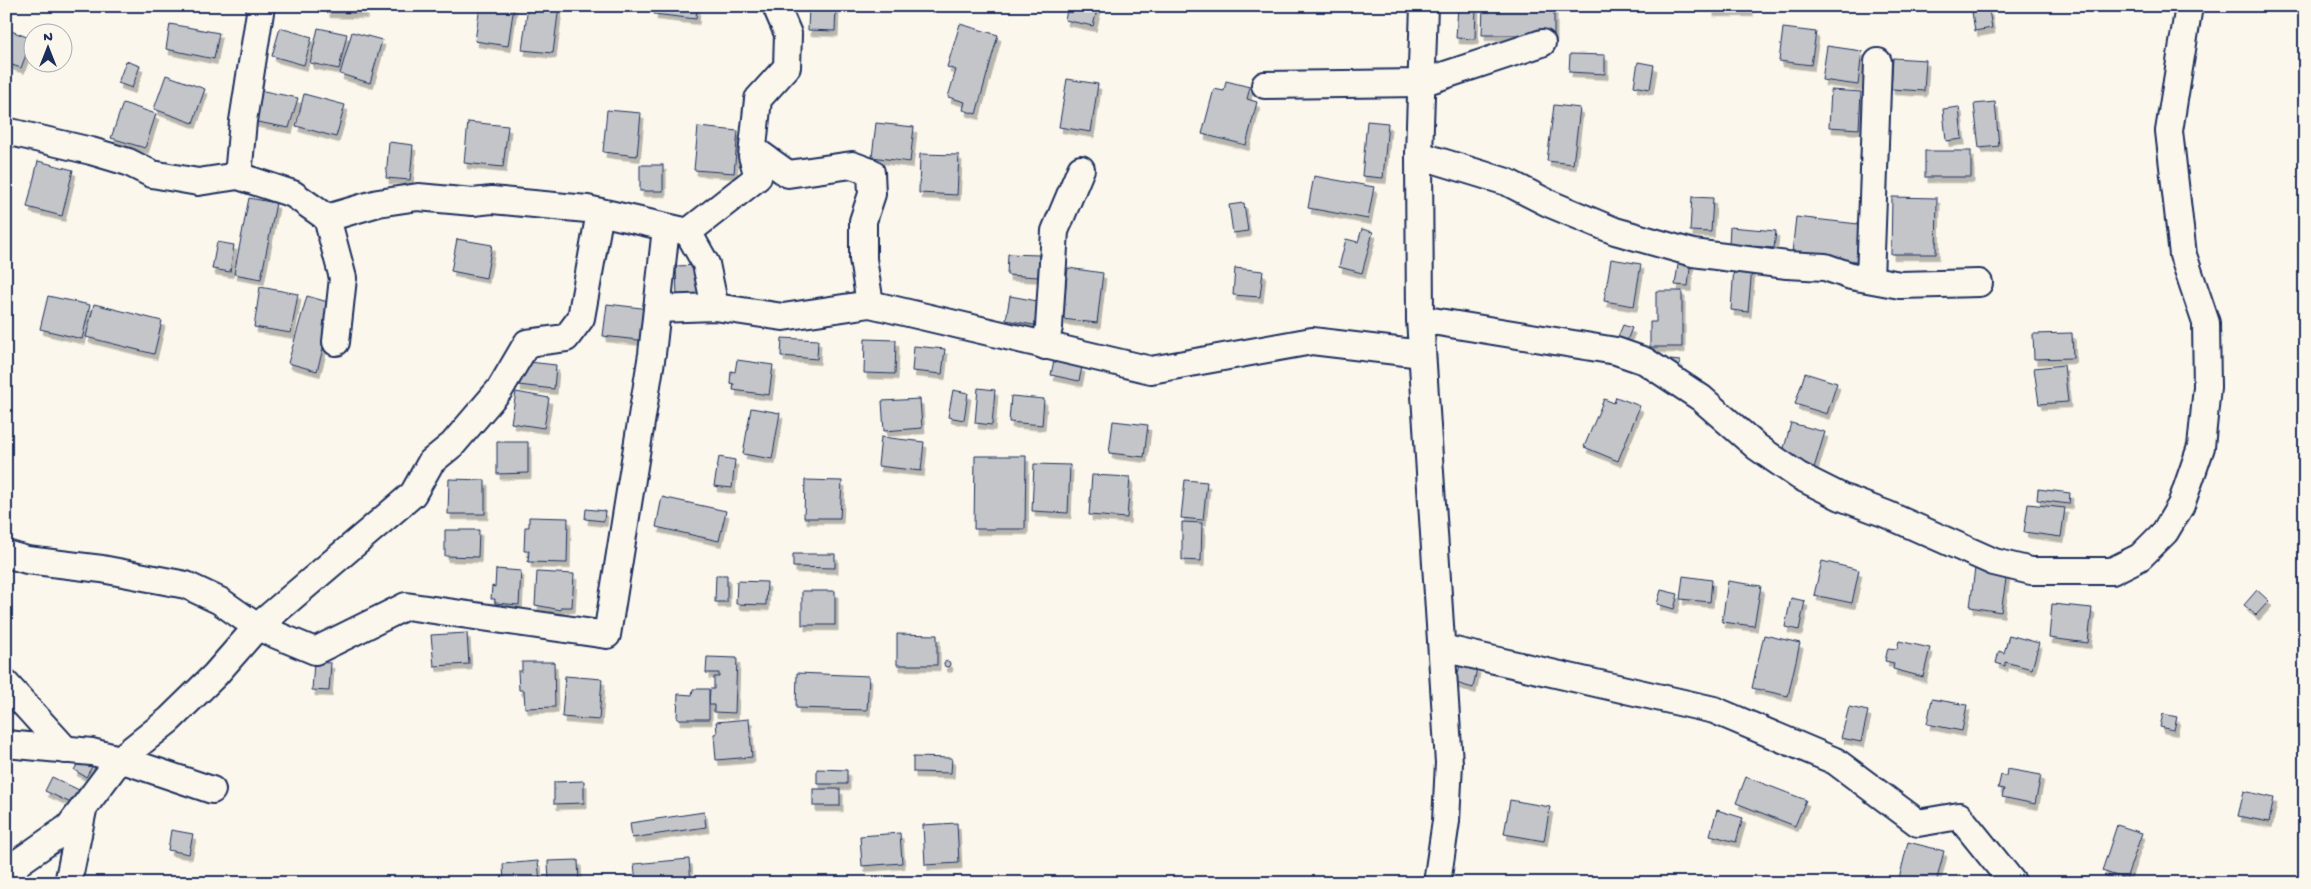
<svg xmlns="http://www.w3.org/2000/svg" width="2311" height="889" font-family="'Gochi Hand',sans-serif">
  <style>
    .building { fill: #c3c5c9; stroke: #1b2f5e; filter: url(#shadow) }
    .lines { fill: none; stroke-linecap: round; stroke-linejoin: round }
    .minor-casing { stroke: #1b2f5e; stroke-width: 30 }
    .minor { stroke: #fbf7ec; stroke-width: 26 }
  </style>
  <defs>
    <filter id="shadow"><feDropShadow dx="3" dy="5.5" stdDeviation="0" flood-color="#0004"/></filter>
  </defs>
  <rect width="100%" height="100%" fill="#fbf7ec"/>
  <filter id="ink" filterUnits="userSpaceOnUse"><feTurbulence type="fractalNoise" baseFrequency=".02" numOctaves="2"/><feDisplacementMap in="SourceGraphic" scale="10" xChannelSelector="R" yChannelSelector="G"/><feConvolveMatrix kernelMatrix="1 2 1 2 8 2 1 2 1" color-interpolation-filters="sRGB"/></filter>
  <g filter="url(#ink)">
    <g class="building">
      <path d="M327 6H365V13L327 12Z"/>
      <path d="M480 6H514L508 46 475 41Z"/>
      <path d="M528 6H559L553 53 522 50Z"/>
      <path d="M655 6H697L696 19 654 14Z"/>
      <path d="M809 6H836L835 31 808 30Z"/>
      <path d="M1068 6H1098L1093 26 1065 20Z"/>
      <path d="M1458 6H1476L1475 39 1456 38Z"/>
      <path d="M1483 6H1554V35H1482Z"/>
      <rect x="1711" y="6" width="39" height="5"/>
      <path d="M1989 10 1992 28 1975 31 1972 12Z"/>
      <path d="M170 24 219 33 214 59 166 49Z"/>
      <path d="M960 24 998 35 976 114 963 110 965 102 948 97 956 70 947 67Z"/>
      <path d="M280 28 312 37 304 65 272 56Z"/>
      <path d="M318 28 347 34 339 69 310 63Z"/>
      <path d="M1783 28 1816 32 1811 65 1779 61Z"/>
      <path d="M6 29 32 39 21 68 6 63Z"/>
      <path d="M352 32 382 40 370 83 340 74Z"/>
      <path d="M1827 46 1862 51 1858 85 1822 80Z"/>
      <path d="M1570 54 1605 55V74L1569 72Z"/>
      <path d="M1893 58 1926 60 1924 91 1891 89Z"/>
      <path d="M126 61 140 66 132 88 118 83Z"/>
      <path d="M1638 62 1654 65 1650 89 1634 86Z"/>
      <path d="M166 75 205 89 193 123 154 109Z"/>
      <path d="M1067 79 1098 84 1091 132 1059 127Z"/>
      <path d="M1226 81 1250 87 1247 99 1257 102 1246 145 1202 134 1214 89 1224 91Z"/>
      <path d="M259 90 298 98 289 128 252 121Z"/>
      <path d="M1831 90 1861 92 1859 129 1829 127Z"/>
      <path d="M304 94 345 105 336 137 296 126Z"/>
      <path d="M1995 102 1999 146 1979 148 1974 104Z"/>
      <path d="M123 103 156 114 145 148 111 138Z"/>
      <path d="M1554 105 1580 108 1573 164 1547 161Z"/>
      <path d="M1959 107 1962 139 1946 141 1943 109Z"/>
      <path d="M607 110 641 113 637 156 603 152Z"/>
      <path d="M1367 121 1388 123 1383 178 1362 176Z"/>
      <path d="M468 122 508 126 503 167 464 163Z"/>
      <path d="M876 123 914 127 910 162 872 157Z"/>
      <path d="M698 127 738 131 734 173 694 170Z"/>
      <path d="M389 142 413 145 410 180 386 178Z"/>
      <rect x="1925" y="151" width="46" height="26"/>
      <path d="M920 154 959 155 957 195 919 193Z"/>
      <path d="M38 161 73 170 62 216 27 207Z"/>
      <rect x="640" y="165" width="23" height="26"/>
      <path d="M1314 176 1374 187 1368 219 1308 208Z"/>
      <path d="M1692 197 1713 198 1711 232 1690 231Z"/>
      <path d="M1892 197 1937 198 1936 254H1891Z"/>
      <path d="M249 198 276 203 261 279 234 274Z"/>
      <path d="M1244 203 1248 231 1233 233 1229 205Z"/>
      <path d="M1796 217 1867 225 1863 262 1792 253Z"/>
      <path d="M1730 227 1776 231 1774 248 1729 244Z"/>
      <path d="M1362 229 1373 232 1362 273 1339 267 1346 239 1358 242Z"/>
      <path d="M457 239 492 245 486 278 451 271Z"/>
      <path d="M217 242 234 245 230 272 212 269Z"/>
      <path d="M1008 254 1039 255 1038 277 1007 275Z"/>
      <path d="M1679 258 1691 260 1688 286 1675 285Z"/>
      <path d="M1611 259 1641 264 1634 306 1604 301Z"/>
      <path d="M701 265 702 298 677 299 676 266Z"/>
      <path d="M1734 266 1752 268 1748 312 1731 310Z"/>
      <path d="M1068 268 1103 273 1097 323 1062 319Z"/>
      <path d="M1235 268 1263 271 1260 297 1233 295Z"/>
      <path d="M260 287 298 294 291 333 254 327Z"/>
      <path d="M1656 291H1682V347H1650V322H1656Z"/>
      <path d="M48 296 90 305 82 339 40 329Z"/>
      <path d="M307 296 335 304 317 371 288 363Z"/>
      <path d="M1010 296 1043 302 1039 326 1006 320Z"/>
      <path d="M94 304 162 321 154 354 86 337Z"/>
      <path d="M607 304 650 309 647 341 603 336Z"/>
      <path d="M1623 325 1632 328 1624 348 1615 344Z"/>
      <path d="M2072 333 2073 358 2034 359 2033 334Z"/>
      <path d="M782 338 818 340 817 359 781 356Z"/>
      <path d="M865 339 896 340 895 374 864 373Z"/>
      <path d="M914 346 945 349 942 374 912 371Z"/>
      <path d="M737 360 773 365 769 395 733 390 734 384 730 383 731 371 735 372Z"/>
      <path d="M1054 360 1082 367 1079 381 1051 375Z"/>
      <path d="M1670 360 1680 361 1679 371H1669Z"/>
      <path d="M520 361 556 365 554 389 518 385Z"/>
      <path d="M2064 365 2068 402 2039 404 2034 368Z"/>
      <path d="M1805 373 1837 383 1827 414 1795 404Z"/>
      <path d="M978 388 995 390 992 425 975 423Z"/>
      <path d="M953 390 968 393 964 420 948 417Z"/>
      <path d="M516 392 549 398 544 428 511 423Z"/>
      <path d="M1011 396 1044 399 1042 425 1009 422Z"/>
      <path d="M1616 397 1640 406 1618 461 1584 447 1604 399 1614 403Z"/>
      <path d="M920 399 922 428 884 431 882 401Z"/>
      <path d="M751 408 780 413 772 459 743 454Z"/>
      <path d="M1113 421 1148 425 1144 457 1109 453Z"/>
      <path d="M1791 423 1825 432 1814 468 1781 459Z"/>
      <path d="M881 437 924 442 921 471 878 466Z"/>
      <path d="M497 442H528V473L497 474Z"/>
      <path d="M975 456H1026L1025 529H974Z"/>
      <path d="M719 457 735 460 732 488 714 486Z"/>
      <path d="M1034 464 1070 465 1068 513 1032 511Z"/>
      <path d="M1092 475 1130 477 1127 518 1089 515Z"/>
      <path d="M449 479 485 480V514H448Z"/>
      <path d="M805 480 842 481 840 518H804Z"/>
      <path d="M1185 480 1207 482 1203 520 1181 518Z"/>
      <path d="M2038 489 2070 493 2069 504 2037 500Z"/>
      <path d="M662 497 726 511 719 541 656 527Z"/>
      <path d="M2028 504 2065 508 2061 537 2024 532Z"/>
      <path d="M586 509 605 511 604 521 585 519Z"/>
      <path d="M529 517 568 518 567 563 528 562 529 551H524L525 527H529Z"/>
      <path d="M1182 522 1202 523 1201 561 1182 560Z"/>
      <path d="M445 530H479L478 557 445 556Z"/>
      <path d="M793 554H835V568L793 567Z"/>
      <path d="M1822 561 1859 570 1852 603 1814 595Z"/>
      <path d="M1975 568 2007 573 2001 612 1970 607Z"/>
      <path d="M496 569 521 571 519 605 495 603V599H491L492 586 495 587Z"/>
      <path d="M537 572 574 574 572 607H561V610L535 605Z"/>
      <path d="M716 575H727V602H715Z"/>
      <path d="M1683 576 1712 580 1710 602 1680 599Z"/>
      <path d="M737 581 767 582 766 605 736 604Z"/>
      <path d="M1728 581 1761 586 1754 626 1722 622Z"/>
      <path d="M1661 590 1678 594 1674 609 1657 604Z"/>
      <path d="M2257 590 2269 601 2256 615 2244 605Z"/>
      <rect x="802" y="591" width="33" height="34"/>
      <path d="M1791 598 1805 601 1799 630 1785 627Z"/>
      <path d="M2052 604 2092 608 2088 643 2049 638Z"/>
      <path d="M467 633 469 664 434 666 431 635Z"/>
      <path d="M897 634 937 635V665H897Z"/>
      <path d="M1764 635 1800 643 1788 696 1752 688Z"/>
      <path d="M2009 635 2039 643 2032 669 2005 662V666L1996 663 1999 651 2004 653Z"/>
      <path d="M1899 641 1930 648 1923 677 1893 669 1894 663 1885 661 1888 648 1897 649Z"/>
      <path d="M707 657 737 658 735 713 714 712V705H709L710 689H714V677H719V673H706Z"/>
      <circle cx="947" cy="664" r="3"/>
      <path d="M314 662 331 663 329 691 312 690Z"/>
      <path d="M522 662H554L555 707 525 708 524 690H519L518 671H522Z"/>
      <path d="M1460 664 1477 668 1473 688 1456 683Z"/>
      <path d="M797 673 869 676 867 710 796 708Z"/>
      <path d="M565 676 602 679 599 720 562 717Z"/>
      <path d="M693 689H709V719H677L678 694 692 695Z"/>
      <path d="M1932 699 1967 705 1962 731 1927 724Z"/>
      <path d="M1849 707 1868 711 1861 742 1841 738Z"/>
      <path d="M2163 714 2177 717 2174 730 2160 727Z"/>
      <path d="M749 719 752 757 716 760 714 734 717 733 716 722Z"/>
      <path d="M913 757 952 758 951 773 913 772Z"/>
      <path d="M81 758 93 765 86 777 74 770Z"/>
      <path d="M817 769 847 770V784H817Z"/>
      <path d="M2007 769 2041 775 2035 804 2002 797 2004 789 1998 788 2001 775 2006 776Z"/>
      <path d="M52 777 79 790 73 804 45 791Z"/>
      <path d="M1746 777 1806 800 1795 826 1736 803Z"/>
      <path d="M584 781V803L554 804V782Z"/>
      <rect x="813" y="789" width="27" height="17"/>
      <path d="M2244 791 2274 798 2269 822 2238 816Z"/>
      <path d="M1510 800 1550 807 1544 841 1504 834Z"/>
      <path d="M1717 810 1743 818 1736 842 1710 835Z"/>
      <path d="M704 812 706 827 632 838 630 823Z"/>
      <path d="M957 823 959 863 925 865 923 825Z"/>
      <path d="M2117 825 2142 833 2126 879 2102 871Z"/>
      <path d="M171 830 193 834 189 854 168 850Z"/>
      <path d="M900 833 902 863 862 866 860 836Z"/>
      <path d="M1908 842 1944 851 1936 883H1898Z"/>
      <path d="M689 859 691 883H636L634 864Z"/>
      <path d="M578 860 579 883H549L548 861Z"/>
      <path d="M538 861 540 883H504L503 864Z"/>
    </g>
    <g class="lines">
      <g class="minor-casing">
        <g id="minor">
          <path d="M1424 6 1419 155 1420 319 1449 763 1446 821 1437 883"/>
          <path d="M1265 85 1421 83 1542 43"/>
          <path d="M6 131 91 151 128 162 152 174 198 182 238 176 293 194 327 218 378 203 418 197 473 202 492 200 587 209 688 232 758 177 752 156 758 99 787 67 788 34 776 6"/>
          <path d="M1419 155 1507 182 1548 203 1615 231 1693 253 1787 265 1825 267 1851 276 1900 285 1979 283"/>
          <path d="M238 176 243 121 261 6"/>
          <path d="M327 218 343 278 336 342"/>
          <path d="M688 232 706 264 715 307"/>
          <path d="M1870 279 1878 62"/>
          <path d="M870 304 1151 370 1312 341 1422 354"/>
          <path d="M657 309 715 307 783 317 870 304 863 259V221L872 194 871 172 852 165 788 174 753 149"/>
          <path d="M1420 319 1616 351 1645 361 1701 398 1757 447 1799 476 1841 497 1886 514 1994 562 2031 571H2112L2140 557 2165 532 2181 505 2201 447 2207 387 2206 323 2183 255 2169 131 2189 6"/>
          <path d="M1045 346 1049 327 1055 231 1081 169"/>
          <path d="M6 554 27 560 102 569 186 585 220 601 257 627 315 651 406 606 607 635 652 354 666 228"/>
          <path d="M1442 648 1714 710 1835 761 1918 823 1959 816 2013 883"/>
          <path d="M6 684 66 750"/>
          <path d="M6 744 92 752 120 759 212 790"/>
          <path d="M6 879 19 862 69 827 120 759 169 720 215 675 257 627 413 494 431 462 453 444 500 389 527 343 566 338 581 318 600 212"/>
          <path d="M68 883 83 810"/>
        </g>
      </g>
      <use href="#minor" class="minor"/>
    </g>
  </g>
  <rect width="2311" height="889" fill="none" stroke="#fbf7ec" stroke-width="25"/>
  <rect x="12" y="12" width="2286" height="864" fill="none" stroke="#1b2f5e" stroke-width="2" filter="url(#ink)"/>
  <g transform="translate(48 48)"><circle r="24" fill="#fbf7ec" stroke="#a1a7b3"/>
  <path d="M0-4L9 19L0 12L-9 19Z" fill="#1b2f5e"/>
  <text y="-8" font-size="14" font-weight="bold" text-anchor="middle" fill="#1b2f5e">N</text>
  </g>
</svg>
